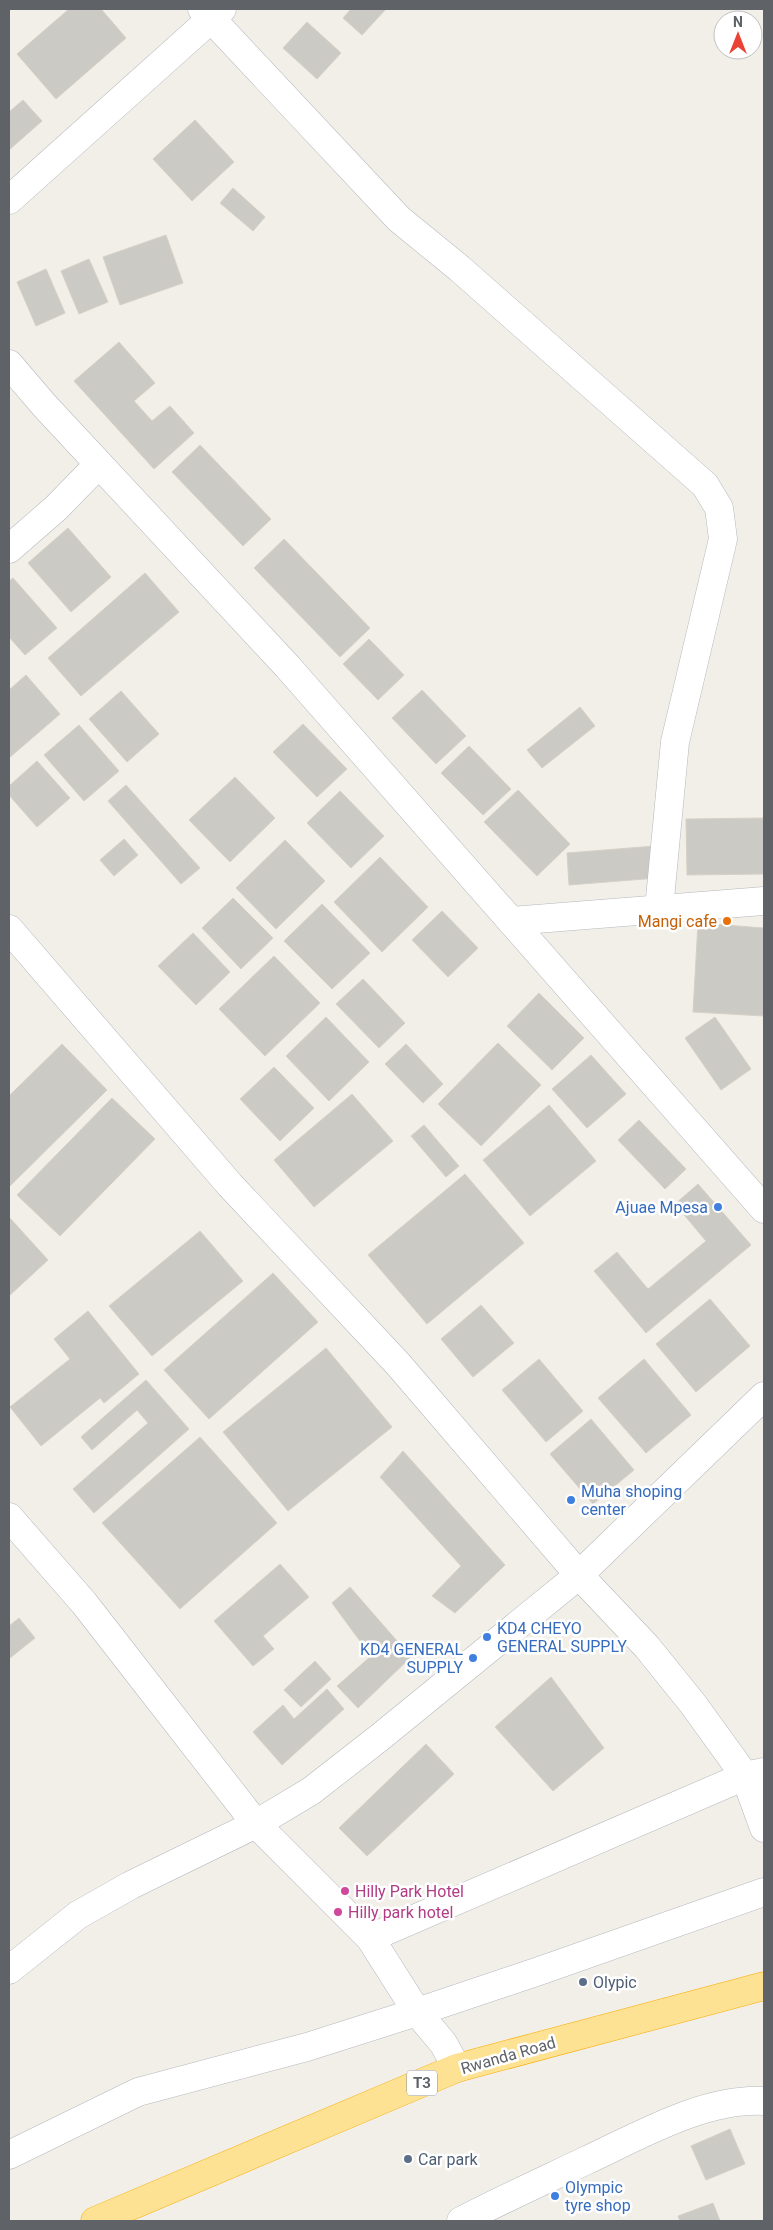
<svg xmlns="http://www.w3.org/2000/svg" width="773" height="2230" font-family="Roboto,sans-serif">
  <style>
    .building { fill: #cccac5; stroke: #d6d1c6 }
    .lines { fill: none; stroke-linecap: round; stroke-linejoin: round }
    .minor-casing { stroke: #b5b8bc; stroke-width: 29 }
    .highway-casing { stroke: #f9ab00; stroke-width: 29 }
    .minor { stroke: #fff; stroke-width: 28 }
    .highway { stroke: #fde293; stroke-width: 28 }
    .food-dot { fill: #e8710a; stroke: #fff; stroke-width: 2 }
    .shop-dot { fill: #3f7fe0; stroke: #fff; stroke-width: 2 }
    .hotel-dot { fill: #d1479c; stroke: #fff; stroke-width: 2 }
    .service-dot { fill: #5c6f8a; stroke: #fff; stroke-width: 2 }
    .labels { text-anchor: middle; stroke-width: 5; stroke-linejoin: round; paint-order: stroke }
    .shield { fill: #fff; stroke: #8f9295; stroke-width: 1 }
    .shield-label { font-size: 15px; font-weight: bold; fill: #5f6368 }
    .food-label { font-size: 16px; fill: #c56008; stroke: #fff; text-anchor: end }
    .shop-label { font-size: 16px; fill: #366cbe; stroke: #fff; text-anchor: start }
    .hotel-label { font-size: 16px; fill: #b23c85; stroke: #fff; text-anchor: start }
    .service-label { font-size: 16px; fill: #4e5e75; stroke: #fff; text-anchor: start }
    .street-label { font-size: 16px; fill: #5f6368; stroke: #fff }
  </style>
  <rect width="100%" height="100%" fill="#f1efe8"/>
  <g class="building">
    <path d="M69 9H101L126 38 56 99 17 54Z"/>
    <path d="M351 9H386L362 35 343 18Z"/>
    <path d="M307 22 341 53 317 79 283 48Z"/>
    <path d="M23 100 42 121 9 150V112Z"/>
    <path d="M195 120 234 162 192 201 153 159Z"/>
    <path d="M233 188 265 217 253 231 220 203Z"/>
    <path d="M166 235 183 283 120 305 103 257Z"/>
    <path d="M89 259 108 302 79 314 61 271Z"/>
    <path d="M46 269 65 313 36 326 17 282Z"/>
    <path d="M119 342 155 383 134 401 152 421 170 406 194 433 154 469 74 381Z"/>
    <path d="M200 445 271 519 243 546 172 472Z"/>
    <path d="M68 528 111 577 71 612 28 563Z"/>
    <path d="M284 539 370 628 340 657 254 568Z"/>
    <path d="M145 573 179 612 81 696 48 658Z"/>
    <path d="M13 578 57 628 25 655 9 637V581Z"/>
    <path d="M369 639 404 675 378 700 343 664Z"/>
    <path d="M26 675 60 714 9 758V690Z"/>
    <path d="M422 690 466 736 436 764 392 718Z"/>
    <path d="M121 691 159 734 127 762 89 719Z"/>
    <path d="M580 707 595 726 542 768 527 750Z"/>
    <path d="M303 724 347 769 317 797 273 752Z"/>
    <path d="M79 725 119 771 84 801 44 755Z"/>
    <path d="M469 746 511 789 483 815 441 773Z"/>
    <path d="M37 761 70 798 37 827 9 795V786Z"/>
    <path d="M235 777 275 818 230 862 189 820Z"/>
    <path d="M126 785 200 868 181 884 108 801Z"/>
    <path d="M518 790 570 844 537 876 484 822Z"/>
    <path d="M340 791 384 836 351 868 307 823Z"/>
    <path d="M764 818V874L687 875 686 819Z"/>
    <path d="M124 839 138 855 114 876 100 860Z"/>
    <path d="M285 840 325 881 276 929 236 888Z"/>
    <path d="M655 846 657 878 569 885 567 853Z"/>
    <path d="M380 857 428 907 382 952 334 902Z"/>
    <path d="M233 898 273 938 241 969 202 928Z"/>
    <path d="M322 904 370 953 332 989 284 941Z"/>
    <path d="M442 911 478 948 448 977 412 940Z"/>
    <path d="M698 923 764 928V1016L693 1012Z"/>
    <path d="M193 933 230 972 196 1005 158 966Z"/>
    <path d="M274 956 320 1003 265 1056 219 1009Z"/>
    <path d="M363 979 405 1023 379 1048 336 1004Z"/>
    <path d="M539 993 584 1038 552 1070 507 1026Z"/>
    <path d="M326 1017 369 1062 329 1101 286 1056Z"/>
    <path d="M715 1017 751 1069 721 1090 685 1038Z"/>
    <path d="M498 1043 541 1085 481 1146 438 1104Z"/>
    <path d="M62 1044 107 1090 9 1187V1096Z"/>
    <path d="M406 1044 443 1084 423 1103 385 1064Z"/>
    <path d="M591 1055 626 1094 587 1128 552 1089Z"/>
    <path d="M274 1067 314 1108 280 1141 240 1099Z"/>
    <path d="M352 1094 393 1141 314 1207 274 1160Z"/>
    <path d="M112 1098 155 1139 60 1236 17 1195Z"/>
    <path d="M549 1105 596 1161 530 1216 483 1160Z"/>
    <path d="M639 1120 686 1169 665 1189 618 1140Z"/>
    <path d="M424 1125 459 1166 446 1177 411 1136Z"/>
    <path d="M465 1174 524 1243 427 1324 368 1255Z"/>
    <path d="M698 1184 751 1245 646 1333 594 1271 617 1252 648 1289 706 1241 675 1204Z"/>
    <path d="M9 1217 48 1260 9 1296Z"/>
    <path d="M200 1231 243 1281 152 1356 109 1306Z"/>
    <path d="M273 1273 318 1322 209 1419 164 1370Z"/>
    <path d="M710 1299 750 1346 696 1392 656 1344Z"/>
    <path d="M481 1305 514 1343 473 1377 441 1339Z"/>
    <path d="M88 1311 139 1374 104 1403 100 1398 41 1446 10 1407 70 1359 54 1339Z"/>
    <path d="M326 1348 392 1427 288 1511 223 1432Z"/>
    <path d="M539 1359 583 1411 546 1442 502 1390Z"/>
    <path d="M644 1359 691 1415 646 1453 598 1398Z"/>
    <path d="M146 1380 189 1429 94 1513 73 1489 148 1423 137 1410 92 1450 81 1437Z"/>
    <path d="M591 1419 634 1470 593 1504 550 1454Z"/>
    <path d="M200 1437 277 1523 180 1609 102 1523Z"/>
    <path d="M403 1451 505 1565 455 1613 432 1596 461 1566 380 1477Z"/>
    <path d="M280 1564 309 1597 263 1636 274 1649 253 1666 214 1621Z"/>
    <path d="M350 1587 411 1657 358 1708 337 1686 371 1656 332 1603Z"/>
    <path d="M19 1618 35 1638 10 1658 9 1626Z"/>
    <path d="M315 1661 331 1679 301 1707 284 1690Z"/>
    <path d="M551 1677 604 1748 553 1791 495 1727Z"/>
    <path d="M327 1689 344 1709 282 1765 253 1732 283 1705 294 1719Z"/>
    <path d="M426 1744 454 1774 367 1856 339 1828Z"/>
    <path d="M730 2129 745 2164 706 2180 691 2146Z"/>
    <path d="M713 2203 720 2221H680L678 2216Z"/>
  </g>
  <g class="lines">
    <g class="minor-casing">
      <g id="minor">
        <path d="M202 9 399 219 459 268 705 485 719 508 723 539 675 742 659 909"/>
        <path d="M9 200 222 9"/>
        <path d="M9 364 44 405 287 666 764 1209"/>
        <path d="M9 549 56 508 99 464"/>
        <path d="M511 921 764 901"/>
        <path d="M9 929 230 1185 398 1364 579 1575 647 1647 693 1704 745 1776 764 1828"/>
        <path d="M9 1517 84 1603 256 1824 370 1938 417 2012 443 2043 457 2068"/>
        <path d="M370 1938 745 1776 764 1772"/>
        <path d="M9 1970 78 1915 131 1885 256 1824 311 1791 379 1738 579 1575 764 1396"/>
        <path d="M9 2155 138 2092 307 2047 417 2012 542 1970 764 1892"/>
        <path d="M461 2221C501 2200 543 2181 585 2161 639 2136 703 2098 764 2101"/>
      </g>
    </g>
    <g class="highway-casing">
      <path id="highway" d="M95 2221 457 2068 764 1986"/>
    </g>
    <use href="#minor" class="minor"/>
    <use href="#highway" class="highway"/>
  </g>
  <circle class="food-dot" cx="727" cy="921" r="5"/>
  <g class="shop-dot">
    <circle cx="718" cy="1207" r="5"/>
    <circle cx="571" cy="1500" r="5"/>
    <circle cx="487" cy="1637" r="5"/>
    <circle cx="473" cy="1658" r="5"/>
    <circle cx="555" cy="2196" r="5"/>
  </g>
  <g class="hotel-dot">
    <circle cx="345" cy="1891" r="5"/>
    <circle cx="338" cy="1912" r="5"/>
  </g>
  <g class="service-dot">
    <circle cx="583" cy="1982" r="5"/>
    <circle cx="408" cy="2159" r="5"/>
  </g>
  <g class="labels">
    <rect class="shield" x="407" y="2070.5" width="30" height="25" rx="4"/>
    <g class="shield-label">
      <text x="422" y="2088">T3</text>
    </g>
    <g class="food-label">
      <text x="717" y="927">Mangi cafe</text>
    </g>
    <g class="shop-label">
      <text x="708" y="1213" text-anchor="end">Ajuae Mpesa</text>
      <text x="581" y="1497">Muha shoping<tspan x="581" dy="18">center</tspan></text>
      <text x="497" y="1634">KD4 CHEYO<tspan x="497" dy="18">GENERAL SUPPLY</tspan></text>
      <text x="463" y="1655" text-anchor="end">KD4 GENERAL<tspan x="463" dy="18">SUPPLY</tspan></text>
      <text x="565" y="2193">Olympic<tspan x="565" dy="18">tyre shop</tspan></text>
    </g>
    <g class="hotel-label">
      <text x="355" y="1897">Hilly Park Hotel</text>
      <text x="348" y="1918">Hilly park hotel</text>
    </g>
    <g class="service-label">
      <text x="593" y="1988">Olypic</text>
      <text x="418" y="2165">Car park</text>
    </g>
    <g class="street-label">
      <text transform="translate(508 2055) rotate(-16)" y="6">Rwanda Road</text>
    </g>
  </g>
  <rect width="773" height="2230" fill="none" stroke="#5f6368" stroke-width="20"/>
  <g transform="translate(738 35)"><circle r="24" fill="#ffffff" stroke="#bfc1c3"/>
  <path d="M0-4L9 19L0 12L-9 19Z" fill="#ea4335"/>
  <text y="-8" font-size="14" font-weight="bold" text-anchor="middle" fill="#5f6368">N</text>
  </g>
</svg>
